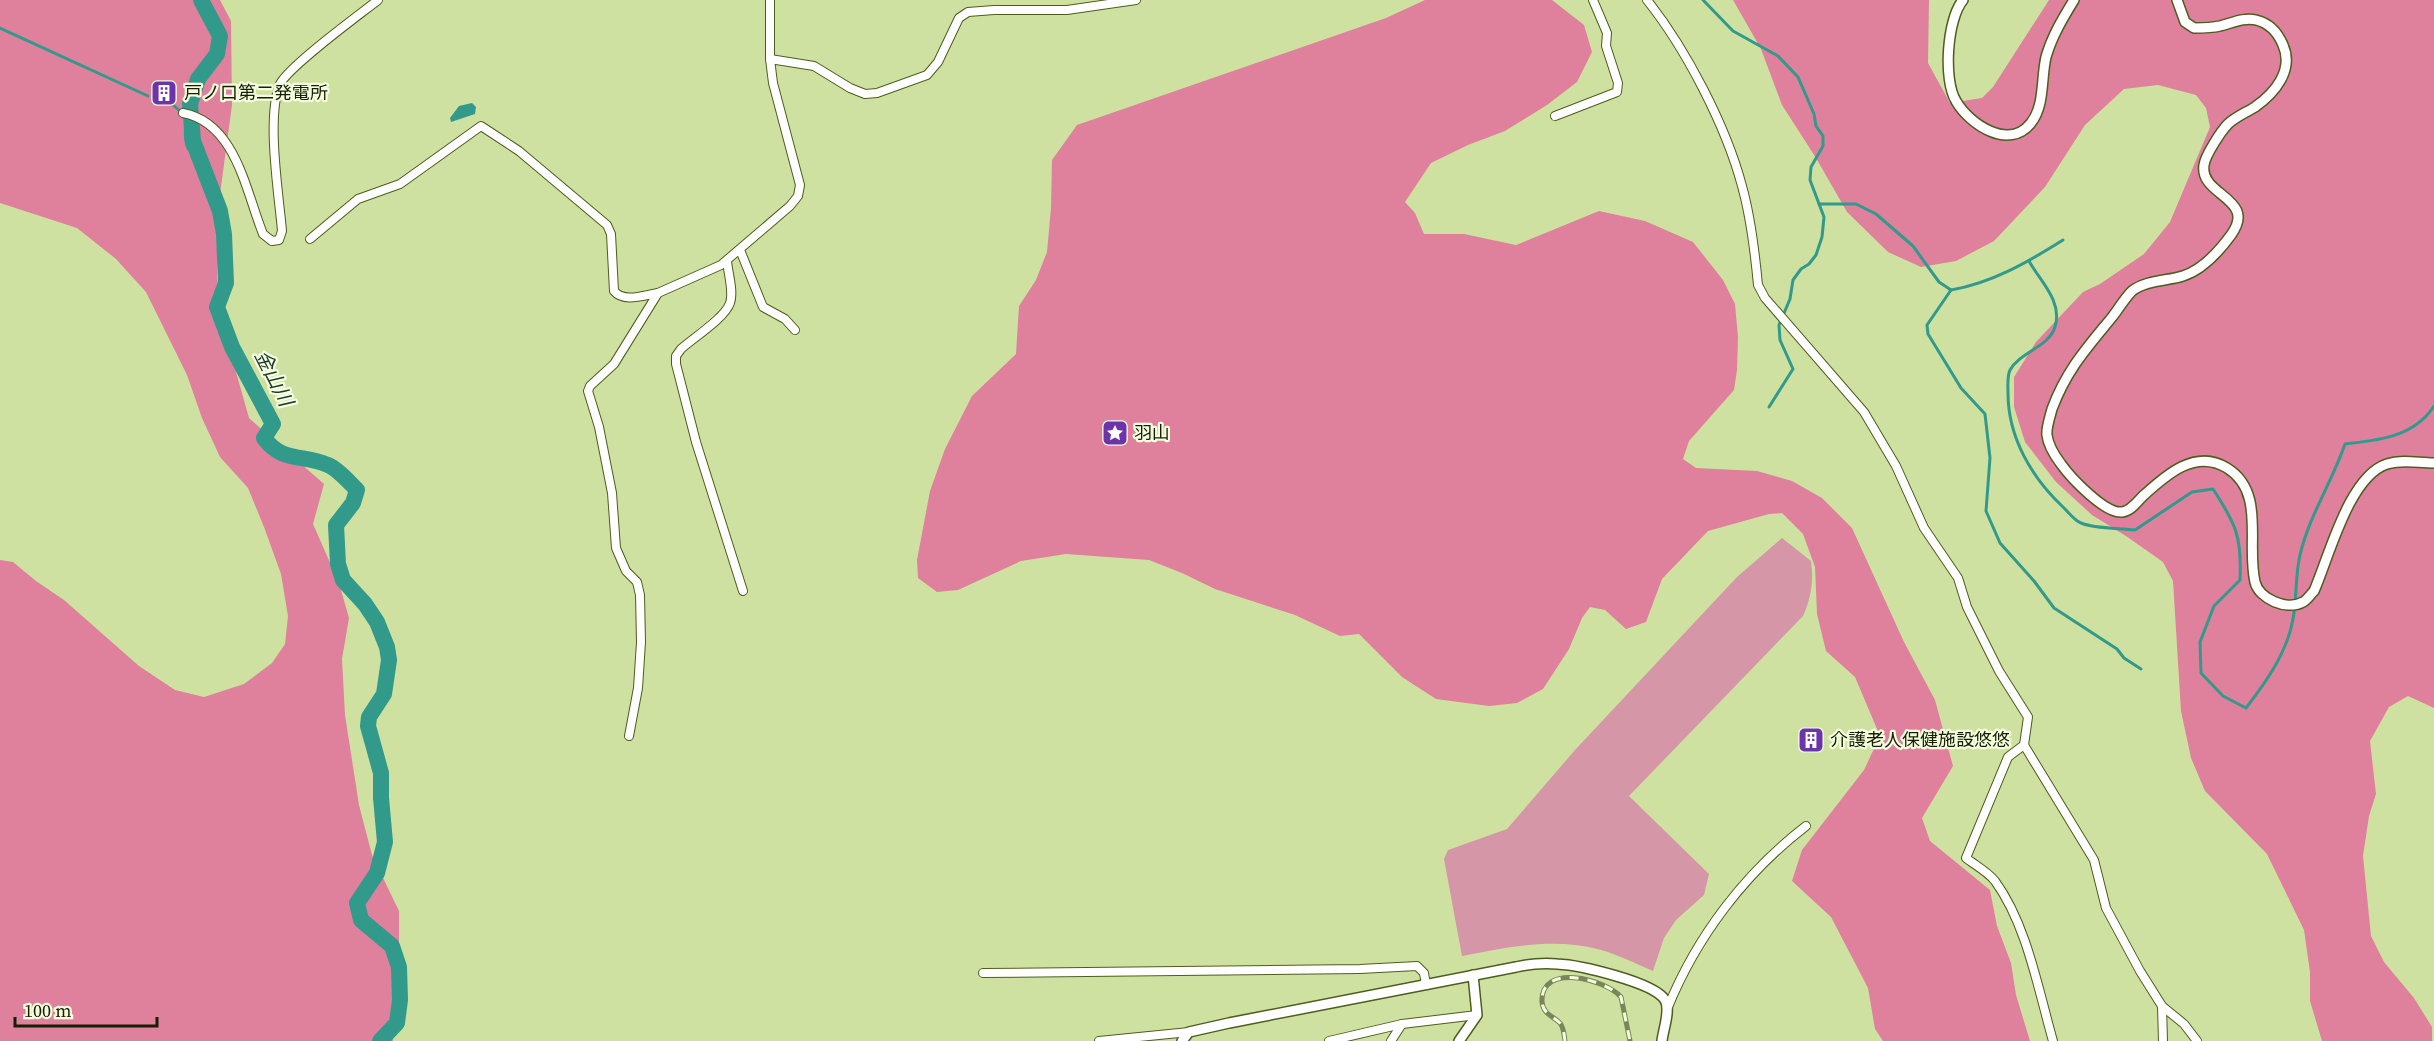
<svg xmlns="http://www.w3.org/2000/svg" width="2434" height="1041" font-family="'Source Serif 4','Noto Sans JP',serif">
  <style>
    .green { fill: #d596a7 }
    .forest { fill: #df809d }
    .water { fill: #319a8b }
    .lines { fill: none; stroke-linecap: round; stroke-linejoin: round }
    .stream { stroke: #319a8b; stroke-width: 3 }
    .river { stroke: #319a8b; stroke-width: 16 }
    .minor-casing { stroke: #4e5c1f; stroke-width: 10 }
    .tertiary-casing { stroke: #4e5c1f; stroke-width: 12 }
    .minor { stroke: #fff; stroke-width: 8 }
    .tertiary { stroke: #fff; stroke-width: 9 }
    .rail-casing { stroke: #798658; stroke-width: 5 }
    .rail { stroke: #f4fede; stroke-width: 3; stroke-dasharray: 9; stroke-linecap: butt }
    .labels { text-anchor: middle; stroke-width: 4.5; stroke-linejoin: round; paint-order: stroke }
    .poi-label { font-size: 18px; fill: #181e05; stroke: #f4fede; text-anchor: start }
    .water-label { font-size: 20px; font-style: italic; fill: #213833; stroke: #f4fede }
  </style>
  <rect width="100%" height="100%" fill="#cfe1a1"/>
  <path class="green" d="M1782 538 1811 561C1814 580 1811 599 1803 616L1629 796 1709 874 1704 895 1676 920 1664 938 1653 971C1636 964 1619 955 1601 950 1555 937 1507 947 1462 956L1444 859 1448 850 1507 829 1575 750 1737 577Z"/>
  <g class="forest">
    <path d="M0 0H220L231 21 232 105 218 209 217 277 227 340 249 418 324 484 313 524 339 583 349 618 342 659 345 715 359 805 372 855 399 911V951L393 1041H0V560L13 562 36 581 64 600 139 666 175 690 204 697 244 684 272 663 285 644 288 616 281 574 264 527 248 488 220 457 202 418 187 375 146 292 116 259 77 228 0 203Z"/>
    <path d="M1425 0H1552L1584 25 1592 52 1577 82 1547 105 1505 131 1468 145 1431 163 1405 202 1415 213 1424 234H1464L1516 245 1599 211 1645 221 1693 242 1723 280 1735 304 1738 337 1737 370 1734 390 1689 441 1683 459 1696 468 1757 471 1792 481 1822 498 1852 528 1904 642 1935 700 1953 766 1922 818 1930 841 1990 890 1997 926 2011 963 2016 995 2030 1041H1883L1875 1029 1868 988 1831 917 1792 881 1802 850 1864 770 1880 736 1855 677 1826 651 1817 614 1815 567 1803 534 1782 513 1769 514 1708 531 1662 579 1646 622 1626 629 1605 610 1590 607 1582 618 1569 649 1543 689 1517 703 1489 706 1436 699 1402 677 1359 634 1340 636 1295 615 1215 589 1182 573 1149 560 1066 554 1021 561 958 590 937 592 918 578 917 560 930 491 945 449 972 396 1016 354 1019 306 1036 280 1047 252 1051 208 1052 160 1077 125 1386 18Z"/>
    <path d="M1733 0H1929L1928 63 1950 103 1982 98 1993 87 2049 0H2434V708L2408 696 2389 707 2370 741 2376 794 2369 816 2363 856 2371 936 2384 962 2414 998 2432 1027V1041H2322L2310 1001V972L2304 930 2287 895 2267 854 2205 791 2191 758 2181 711 2173 581 2163 562 2126 536 2092 515 2056 482 2025 442 2014 407V377L2036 342 2083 292 2100 284 2144 254 2170 222 2210 127 2206 108 2196 95 2158 85 2124 89 2085 125 2045 187 1994 241 1956 261 1921 267 1888 252 1847 212 1816 158 1782 105 1761 49Z"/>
  </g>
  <g class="water">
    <path d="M472 103 476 107 475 114 451 122 450 118 459 106Z"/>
    <path d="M188 116 196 121 202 149 187 150C183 140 182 126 188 116Z"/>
  </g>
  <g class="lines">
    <g class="stream">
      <path d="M1703 0 1733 31 1778 56 1798 77 1814 114 1816 126 1823 136V146L1811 167 1810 180 1824 217 1822 237 1816 255 1809 264 1801 269 1793 280 1790 299 1779 325 1780 340 1793 369 1769 407"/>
      <path d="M0 28 148 96"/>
      <path d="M172 104 182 113"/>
      <path d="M1819 204H1856L1876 214 1913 246 1939 282 1951 290C1992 283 2028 262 2063 240"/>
      <path d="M2029 261C2040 281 2063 301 2055 327 2049 347 2020 352 2010 370 2007 376 2008 386 2008 393 2008 438 2032 478 2064 508 2069 513 2075 521 2081 523 2095 529 2120 528 2135 530L2192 492 2213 489C2236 524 2242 537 2240 580L2214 606 2200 642 2201 673 2223 696 2246 708C2266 682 2287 653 2293 619 2297 598 2295 576 2300 555 2309 516 2332 482 2345 444 2379 440 2414 437 2434 406"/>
      <path d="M1951 290 1927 325 1928 334 1961 388 1985 414 1990 458 1986 511 2000 543 2034 581 2054 608 2117 649 2124 658 2141 669"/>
    </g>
    <path class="river" d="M201 0 220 36 217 54 198 79 190 104 193 141 220 211 224 234 226 283 217 307 232 347 273 424 264 438C282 463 304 454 328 465 338 469 349 482 357 490L353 503 336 525 338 564 343 580 365 604 377 622 387 647 389 660 384 694 369 717 368 726 381 773V798L385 842 377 873 357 903 361 920 392 946 399 967 400 1000 397 1023 380 1041"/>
    <g class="minor-casing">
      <g id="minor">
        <path d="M1647 0C1686 49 1726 126 1742 186 1751 218 1755 253 1758 285L1765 298 1864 412 1896 466 1924 528 1958 578 1967 607 1999 671 2028 717 2024 745 2094 860 2106 908 2140 971 2162 1006 2184 1024 2197 1041"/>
        <path d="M770 59 814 66 850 88 865 94 877 93 927 75 938 62 959 18 968 12 994 10H1067L1136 0"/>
        <path d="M183 113C236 123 246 192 263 234L272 241 279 240 282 231C279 195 266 117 280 84 289 66 359 15 378 0"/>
        <path d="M1555 116 1617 92 1618 83 1606 46 1607 33 1593 0"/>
        <path d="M310 239 358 199 400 184 481 126 519 151 607 225 611 234 614 291C624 303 644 295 658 293"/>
        <path d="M740 250 763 307 785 319 795 330"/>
        <path d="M727 261C728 273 734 292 730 303 725 318 693 338 681 349L676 356V364L696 442 743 591"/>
        <path d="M629 736 638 688 641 642 640 595 637 582 626 571 616 548 612 493 599 427 588 391 590 386 614 364 658 293 721 265 790 206 798 196 800 185 773 83 770 59V0"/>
        <path d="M2024 745 2008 757 1966 858C1975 865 1988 872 1995 881 2027 925 2038 989 2053 1041"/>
        <path d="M983 973 1360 969 1417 966 1424 973 1426 985"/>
        <path d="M2162 1006 2163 1041"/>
        <path d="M1668 1007C1697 936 1745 873 1806 826"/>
        <path d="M1099 1041 1189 1032"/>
        <path d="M1329 1041 1402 1024 1477 1015"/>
        <path d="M1391 1041 1402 1024"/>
      </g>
    </g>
    <g class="tertiary-casing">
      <g id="tertiary">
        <path d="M1963 0C1947 19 1943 80 1956 101 1969 124 2009 151 2031 123 2045 105 2041 78 2046 57 2052 36 2063 18 2074 0"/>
        <path d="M2177 0 2185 22 2194 28C2202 28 2211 28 2220 26 2232 23 2244 17 2256 20 2269 23 2278 33 2283 45 2294 70 2275 93 2255 107 2247 112 2235 117 2228 124 2221 131 2205 156 2204 165 2199 196 2258 198 2231 235 2220 250 2202 270 2183 276 2167 281 2146 280 2132 291 2125 298 2119 308 2113 316 2087 348 2067 369 2052 409 2050 417 2046 428 2047 435 2048 445 2055 456 2061 464 2071 478 2105 514 2122 512 2131 511 2137 502 2143 496 2165 476 2195 448 2227 468 2266 492 2246 544 2255 582 2259 599 2287 611 2303 602 2307 600 2310 595 2314 591 2329 557 2349 476 2387 464 2403 459 2418 463 2434 463"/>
        <path d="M1182 1041 1189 1032 1229 1023 1516 967C1529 964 1544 963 1557 964 1579 965 1654 982 1665 1000 1671 1010 1663 1030 1662 1041"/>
        <path d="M1459 1041 1477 1015 1473 975"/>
      </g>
    </g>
    <use href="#minor" class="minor"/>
    <use href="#tertiary" class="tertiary"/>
    <g class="rail-casing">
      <path id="rail" d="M1565 1041C1564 1035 1564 1028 1560 1023 1553 1016 1543 1014 1542 1002 1540 962 1605 979 1621 997L1630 1041"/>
    </g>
    <use href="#rail" class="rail"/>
  </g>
  <defs>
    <g id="building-square" transform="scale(1.35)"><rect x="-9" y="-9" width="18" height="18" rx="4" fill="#6c34aa" stroke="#f4fede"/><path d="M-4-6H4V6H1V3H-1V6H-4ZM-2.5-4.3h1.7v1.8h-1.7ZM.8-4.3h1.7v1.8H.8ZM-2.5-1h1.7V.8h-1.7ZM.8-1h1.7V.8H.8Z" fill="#fff"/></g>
    <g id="sight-square" transform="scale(1.35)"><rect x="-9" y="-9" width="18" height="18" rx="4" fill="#6c34aa" stroke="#f4fede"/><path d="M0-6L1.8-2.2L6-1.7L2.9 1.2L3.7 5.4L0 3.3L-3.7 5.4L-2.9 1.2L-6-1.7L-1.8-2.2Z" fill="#fff"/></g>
  </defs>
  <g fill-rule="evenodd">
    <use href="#building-square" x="164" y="93"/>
    <use href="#sight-square" x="1115" y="433"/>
    <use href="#building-square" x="1811" y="740"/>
  </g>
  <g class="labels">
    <g class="poi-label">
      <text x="184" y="99">戸ノ口第二発電所</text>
      <text x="1134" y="439">羽山</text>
      <text x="1830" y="746">介護老人保健施設悠悠</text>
    </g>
    <g class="water-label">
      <text transform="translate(274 378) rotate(63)" y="7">金山川</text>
    </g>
  </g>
  <path d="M15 1017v9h142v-9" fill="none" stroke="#181e05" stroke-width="3"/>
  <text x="24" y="1017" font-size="18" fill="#181e05" stroke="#f4fede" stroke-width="4.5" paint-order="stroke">100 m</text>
</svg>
